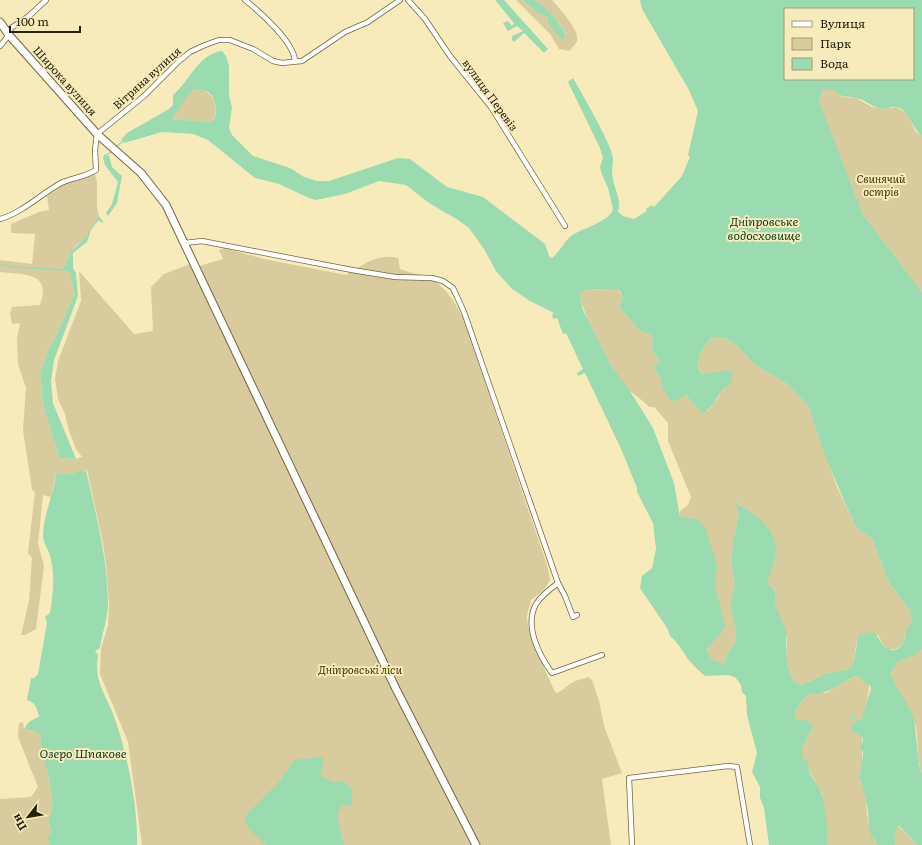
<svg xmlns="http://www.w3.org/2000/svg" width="922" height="845" font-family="Literata,serif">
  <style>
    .green { fill: #d8cb9d }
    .water { fill: #9bdbb0; fill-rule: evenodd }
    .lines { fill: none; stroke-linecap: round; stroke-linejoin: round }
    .stream { stroke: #9bdbb0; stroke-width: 1.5 }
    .minor-casing { stroke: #73673b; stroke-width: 6 }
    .secondary-casing { stroke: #73673b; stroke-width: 9 }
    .minor { stroke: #fff; stroke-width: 4.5 }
    .secondary { stroke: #fff; stroke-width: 7 }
    .labels { text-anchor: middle; stroke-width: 4; stroke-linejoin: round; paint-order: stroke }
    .street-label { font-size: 11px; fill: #272210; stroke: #f8ebbb }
    .park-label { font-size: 11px; font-style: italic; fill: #433600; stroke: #f8ebbb }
    .water-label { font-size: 12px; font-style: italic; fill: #063a1f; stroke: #f8ebbb }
  </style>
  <rect width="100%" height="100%" fill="#f8ebbb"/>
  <g class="green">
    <path d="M516 0H523L537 13 547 17 548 23 566 38C565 24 544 7 532 0H552C559 9 580 29 577 41 575 45 572 48 569 51L559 49 550 34Z"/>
    <path d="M194 89C199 89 205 90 209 94 216 99 219 117 211 122L172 119 187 95Z"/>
    <path d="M823 90H834L842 97 856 98 872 107 886 109 896 107 908 114 915 131 922 136V292L862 213 822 114 819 101Z"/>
    <path d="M95 174C100 188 94 202 99 216L86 238 75 246 68 258V270L70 272 74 294 57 334 48 350 40 374 43 404 59 458 76 459 82 457 76 449 69 431 65 414 58 399 55 379 58 361 81 301 79 271 134 334 153 331 151 287 164 274 190 264 192 268 223 259 219 250 224 248 264 259 346 275C362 265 378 253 398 258L400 269C411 273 426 276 436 282 448 291 458 307 464 320L548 568 550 580 544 590 531 600C530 605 527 612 527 618 527 630 550 683 556 693 562 692 565 687 570 684 576 680 582 679 589 677L592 680 599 701 604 726 622 773 602 779 611 845H142L128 742 100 674 101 648 108 625 109 607 107 574 103 543 87 470 72 474 56 473 51 497 43 495 38 543 44 566 36 629 25 635H21L29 601 32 558 28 553 35 492 32 490 23 430 26 388 18 364 17 339 20 323 12 324 10 314 12 307 40 305C52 272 25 275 0 272V260L32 264 35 234 11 233V224L39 212 49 210 47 196 63 185Z"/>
    <path d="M585 289 618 290 623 297 619 307 640 331 650 334 653 342 652 350 660 363 652 367 660 377 662 388 686 395 698 409 708 411 719 397 720 392 725 389 718 373 713 371 707 374 700 373C694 358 703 349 712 337L727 339 735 344 754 364 789 385 808 406 837 487 856 527 872 539 889 583 909 609 912 621 905 637 904 643C897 650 893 651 884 647L878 635 856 644 854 662 849 669 827 673 802 685 793 681 787 665V638L775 604V593L773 587 767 584 769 577 760 520 744 507 737 503 739 514 733 541 731 564 735 583 730 603 736 633 735 642 728 653 724 664 712 659 706 649 680 517V511L688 505 691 497 668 441V423L654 407H649C643 400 637 397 630 391 613 377 583 316 580 294Z"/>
    <path d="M920 649H922V773C916 758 919 742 916 727 911 707 897 693 890 674L899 661 913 656Z"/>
    <path d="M855 676 861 678 862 682 869 684C870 686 865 714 863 717 862 720 861 719 858 721L852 715 849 716 856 722 854 732 862 735V762L859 778C871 799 862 826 878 845H827V830L822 794 802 758V747L813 727 796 719 794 714 804 698 813 693H826Z"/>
    <path d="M23 722 24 730 35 731 40 735C40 761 61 798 48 820L52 832 49 836V845H0V799L31 797 38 787 18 737 19 723Z"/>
    <path d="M897 825 918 845H896L894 837Z"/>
  </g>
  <g class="water">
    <path d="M495 0H504L548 49 544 53 524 33 514 42 512 40V36L523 31 517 26 508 31 503 23 508 21 512 26 514 23Z"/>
    <path d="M523 0C526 0 530 0 533 0 544 4 565 27 566 38L561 39 548 23 547 17 537 13Z"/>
    <path d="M640 0H922V136C911 128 910 109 896 107 892 106 888 109 884 109 870 107 866 100 856 98 843 95 845 100 834 90H823L819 101 862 213 922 292V649L913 656 899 661 890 674 914 717 919 764 922 773V845H918L898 825 894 837 896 845H878L871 835 869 827 868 811 862 784 859 778 862 762 863 752 860 747 863 742 862 736 851 731 852 726 856 722 849 716 852 715 858 721 862 719 871 688 869 684H864L861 678 855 676C845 681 824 697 813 693L804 698 794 714 796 719 800 721 806 719 813 727 802 747V758L809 762C805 774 818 782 821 793 826 808 828 829 827 845H769L764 808 760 798V787L752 772 757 753 747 715 746 696 742 692 741 685 735 677 728 675 705 676C699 671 693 665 688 659 684 653 676 640 670 636L667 628 640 588 642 576 652 568 656 549 653 523 637 492V488L622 451 585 373 578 376 577 373 583 369 566 333 563 334 557 318 553 319 552 315 554 313 530 301 511 288 496 271 484 249 469 228 458 220 429 203 406 185 379 181 345 194 316 200 309 198 279 184 255 178 208 140 193 134 162 132 124 143 121 140 127 133 169 109 173 105V95C190 81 198 54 222 51L226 56 229 66V94L232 108 229 128 232 135 253 156 290 168 304 177 317 181H329L398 158 410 159 447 187 483 197 545 244 549 256 552 258C561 251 565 238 576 233 585 228 611 220 613 209L608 188 601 172 600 167 603 158 600 148 568 82 573 78C581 92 612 145 613 158 613 165 611 172 613 179 615 191 622 201 618 212L623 216 634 219 647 211 646 209 652 205 654 207 682 176 690 157 688 155 698 111 689 90 642 9ZM785 9H913V79H785ZM194 89C200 89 209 91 212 96 216 103 219 117 211 122L172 119 187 96ZM586 289 619 290 623 297 619 307 640 331 650 334 653 342 652 350 660 363 652 367 660 377 662 388 672 402 686 395 702 414C711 409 715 402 720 393 724 386 734 388 732 373L727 370 718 373 713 371 707 374 700 373C694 359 703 348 712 337L727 339 735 344 754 364 789 385 808 406 826 458 845 503 856 527 872 539 889 583 909 609 912 621 907 629 904 643 898 649 892 650 884 647C875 633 876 628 858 636L854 662 849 669 827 673 802 685 793 681 787 665 786 631 775 604V593L773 587 767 584C770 573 775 562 776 551 777 530 753 511 736 503L739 514 733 541 731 564 735 583 730 603 736 633 735 642 728 653 724 664 712 659 706 649 715 640 725 626 715 584 717 565 706 529 698 519 680 517 674 483 653 428 630 391 611 366 583 310 580 294Z"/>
    <path d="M105 154 109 156 112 167 122 176 117 203 108 216 106 213 112 204 118 182 105 165 103 157Z"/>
    <path d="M99 216 104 223 98 221 91 230 87 242 73 253V268L76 273 78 296 54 360 51 381 53 403 76 459 59 458 43 404 40 374 48 350 57 334 74 294 70 272 64 270V268L72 250 86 237Z"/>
    <path d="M80 471H86L87 475C97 518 108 562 108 606 107 621 102 634 100 648L95 651 98 655C93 683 108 697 116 722 128 759 138 806 137 845H49L48 836 52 832 48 820C61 798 40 761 40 735L35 731 24 730C27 722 31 720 39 717 37 708 36 703 27 700L31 678H34L38 674 47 623 45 617 50 613C53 594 55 578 51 560 50 552 44 545 43 537 43 514 54 495 56 473L72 474Z"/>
    <path d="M320 757 324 760 320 775 334 783 344 781 352 790V805L341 806 337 816 344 845H266L249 829 245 820 246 815 279 782 294 760Z"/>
  </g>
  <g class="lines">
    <g class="stream">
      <path d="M116 147 122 142"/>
      <path d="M107 155 112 151"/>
      <path d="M0 264 13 267 64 270"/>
    </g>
    <g class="minor-casing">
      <g id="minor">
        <path d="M245 0C260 12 294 42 295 61"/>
        <path d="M408 0 425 19 450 56 491 107 565 226"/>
        <path d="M0 46 9 35 11 28 29 16 46 0"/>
        <path d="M0 219C22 213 41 194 61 183 72 178 85 177 96 170L95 150 97 134 144 96 178 62 190 52 205 45 219 40H230L253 49 273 61 282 63 302 61 345 32 368 22 400 0"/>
        <path d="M185 243 202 241 352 270 395 277 432 278 443 281 453 288 464 312 558 583 565 596 573 617 577 615"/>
        <path d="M558 583C550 589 541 596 536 604 524 626 539 655 552 673L602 655"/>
        <path d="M632 845 629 778 728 766 737 767 750 845"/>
      </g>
    </g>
    <g class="secondary-casing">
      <path id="secondary" d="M0 22 9 35 97 134 141 173 166 205 396 689 476 845"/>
    </g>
    <use href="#minor" class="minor"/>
    <use href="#secondary" class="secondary"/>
  </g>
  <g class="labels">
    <g class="street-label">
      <text transform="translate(147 78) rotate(-42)" y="4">Вітряна вулиця</text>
      <text transform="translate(65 81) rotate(48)" y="4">Широка вулиця</text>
      <text transform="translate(490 95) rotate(54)" y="4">вулиця Перевіз</text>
    </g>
    <g class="park-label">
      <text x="881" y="183">Свинячий<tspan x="881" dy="13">острів</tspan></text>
      <text x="360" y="674">Дніпровські ліси</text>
    </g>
    <g class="water-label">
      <text x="764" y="226">Дніпровське<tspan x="764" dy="14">водосховище</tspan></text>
      <text x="83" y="758">Озеро Шпакове</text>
    </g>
  </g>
  <rect x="784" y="8" width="130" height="72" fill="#f8ebbb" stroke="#a49b77"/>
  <rect x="792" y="21" width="20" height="6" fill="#ffffff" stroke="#a49b77"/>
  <text x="820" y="28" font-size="12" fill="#272210">Вулиця</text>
  <rect x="792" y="38" width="20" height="12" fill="#d8cb9d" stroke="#a49b77"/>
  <text x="820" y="48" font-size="12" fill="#272210">Парк</text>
  <rect x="792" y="58" width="20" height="12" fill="#9bdbb0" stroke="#a49b77"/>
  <text x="820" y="68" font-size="12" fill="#272210">Вода</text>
  <g transform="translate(28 817) rotate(239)" stroke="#f8ebbb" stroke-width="3" paint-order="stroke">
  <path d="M0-3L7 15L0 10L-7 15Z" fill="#272210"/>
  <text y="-6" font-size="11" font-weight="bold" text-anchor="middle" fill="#272210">Пн</text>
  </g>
  <path d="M10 26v6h70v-6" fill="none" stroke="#272210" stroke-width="2"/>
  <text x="16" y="26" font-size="12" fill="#272210" stroke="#f8ebbb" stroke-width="3" paint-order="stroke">100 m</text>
</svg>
